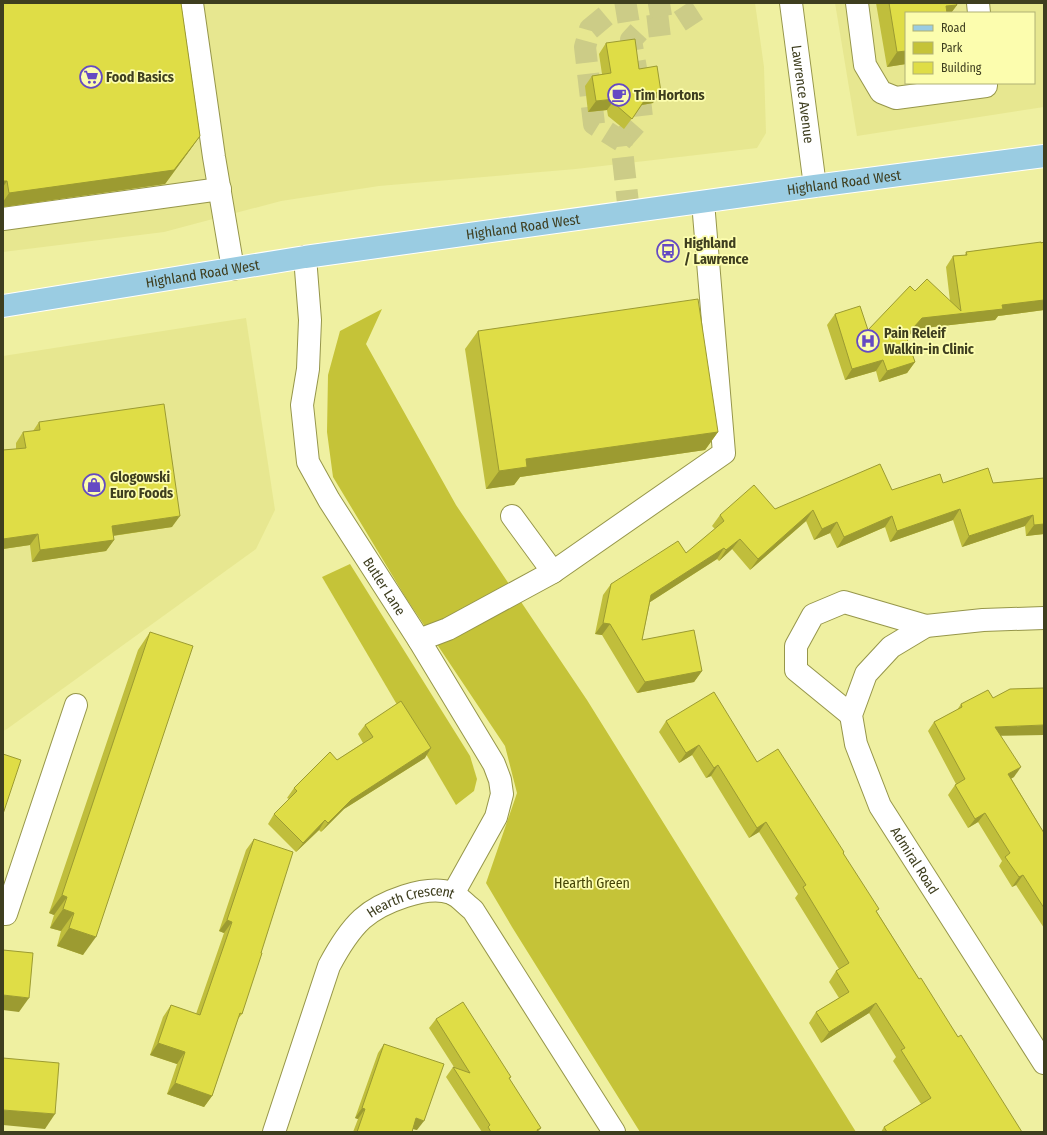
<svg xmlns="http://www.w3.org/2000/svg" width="1047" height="1135" font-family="'Fira Sans Condensed',sans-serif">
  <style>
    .built { fill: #e7e790; fill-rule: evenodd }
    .green { fill: #c5c338 }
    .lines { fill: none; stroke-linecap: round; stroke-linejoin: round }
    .minor-tunnel { stroke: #cccc87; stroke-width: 22; stroke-dasharray: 22 11; stroke-linecap: butt }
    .minor-casing { stroke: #96964a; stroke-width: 24 }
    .major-casing { stroke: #fff; stroke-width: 24 }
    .minor { stroke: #fff; stroke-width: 22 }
    .major { stroke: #9acce2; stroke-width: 22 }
    .wall { fill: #c0be3c }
    .shaded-wall { fill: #9c9b31 }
    .building { fill: #dfdd46; stroke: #9c9b31 }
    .labels { text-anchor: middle; stroke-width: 3.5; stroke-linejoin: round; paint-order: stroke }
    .poi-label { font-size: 14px; font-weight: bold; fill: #3e3e1f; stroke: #fcfdae; text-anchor: start }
    .street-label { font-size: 14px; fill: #3e3e1f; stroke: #fcfdae }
    .park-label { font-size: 14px; fill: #454405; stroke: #fcfdae }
  </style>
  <rect width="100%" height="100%" fill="#eff0a1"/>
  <g class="built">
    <path d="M3 3H755L764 67 766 133 757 148 576 169 379 186 281 201 164 232 3 252Z"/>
    <path d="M835 3H1044V107L857 136ZM906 13H1034V83H906Z"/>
    <path d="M246 318 275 510 256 549 7 729 3 731V356Z"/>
  </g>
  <g class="green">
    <path d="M382 309 366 344 456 505 587 700 856 1132H640L512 927 486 883 517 793 505 746 406 598 333 477 327 432 328 375 340 331Z"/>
    <path d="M350 564 470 756 477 779 474 791 456 805 322 577Z"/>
  </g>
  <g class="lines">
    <g class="minor-tunnel">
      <path d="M621 141 642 117 637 74 631 40 643 27 677 23 697 10"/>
      <path d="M629 212 621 141 594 124 585 47 590 29 608 14 675 3"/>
    </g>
    <g class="minor-casing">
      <g id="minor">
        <path d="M192 3 214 157 233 269"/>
        <path id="s1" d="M791 3 815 186"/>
        <path d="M857 3 865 65 881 92 896 98 986 86V83"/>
        <path d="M978 3 979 13"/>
        <path d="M3 219 220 189"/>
        <path id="s2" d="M305 257 310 320 308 369 302 405 308 462 329 500 419 640 494 764 500 780 502 794 496 817 453 894"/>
        <path d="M512 516 553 572 724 453 703 202"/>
        <path id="s3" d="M1044 618 983 620 926 626 891 647 866 674 851 715 856 744 880 806 1044 1063"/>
        <path d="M419 640 448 629 553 572"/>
        <path d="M851 715 796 670V646L813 615 844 602 926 626"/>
        <path d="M3 914H6L76 705"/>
        <path id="s4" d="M274 1132 329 966C338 949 348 932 362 919 381 902 427 884 451 893 459 896 466 905 473 910L614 1132"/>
      </g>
    </g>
    <g class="major-casing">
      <g id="major">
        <path id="s5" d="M3 306 305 257 815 186 1044 156"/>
      </g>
    </g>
    <use href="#minor" class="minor"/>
    <use href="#major" class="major"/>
  </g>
  <g class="wall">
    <path d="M3 3 200 136 190 150 165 184 3 207Z"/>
    <path d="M876 3H956L957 5 951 13H906V64L887 67Z"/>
    <path d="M606 43 639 69 653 103 642 105 624 129 608 116 607 110 588 112 585 86 592 76 602 74 599 54Z"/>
    <path d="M1044 242V310L998 316 995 320 915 329 907 338 915 362 907 373 879 382 876 371 845 380 827 325 835 314 868 330 915 291 950 301 946 267 953 256 965 255 966 252Z"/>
    <path d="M478 331 718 432 705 450 520 477 514 485 486 489 465 349Z"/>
    <path d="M39 422 172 527 113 536 114 540 106 551 32 562 30 545 3 549V450L16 449V443L23 432 33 431Z"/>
    <path d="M1044 478V534L1026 536 1025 526 962 547 953 520 890 542 885 527 837 548 830 533 814 540 806 521 750 570 732 549 719 561 717 559 650 602 642 640 702 671 694 682 637 693 602 635 595 634 603 595 611 584 686 553 715 529 712 526 720 515 775 509 892 490 943 483H993Z"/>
    <path d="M150 632 83 955 57 946 61 931 50 928 54 915 49 913 138 650Z"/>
    <path d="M961 704 1001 736 1014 777 1011 778 1044 833V928L1016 885 1012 887 999 866 1002 861 978 822 968 828 948 795 955 785 956 784 928 731 934 722 957 710Z"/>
    <path d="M666 721 757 762 844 852 843 853 877 912 919 979 958 1037 1022 1132H881L884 1127 921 1104 893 1061 896 1057 869 1013 821 1043 809 1023 816 1012 839 998 829 982 836 971 839 969 795 898 798 894 759 832 749 838 711 776 706 778 692 755 679 763 659 732Z"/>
    <path d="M365 725 425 758 344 809 321 832 319 830 296 852 268 824 274 814 289 799 287 798 294 788 363 743 358 734Z"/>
    <path d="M254 839 261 953 242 1014 238 1019 212 1096 204 1107 167 1094 177 1064 150 1055 163 1017 171 1005 196 1014 224 933 219 931 246 850Z"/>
    <path d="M436 1019 511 1077 509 1079 541 1128 538 1132H482L446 1077 453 1067H454L429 1028Z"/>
    <path d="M384 1044 417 1130 413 1129 412 1132H353L358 1119 355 1118 378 1053Z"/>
  </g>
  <g class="shaded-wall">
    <path d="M957 5 951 13H941L946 6Z"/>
    <path d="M906 51V64L887 67 897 52Z"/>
    <path d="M661 92 653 103 636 106 643 95Z"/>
    <path d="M615 99 607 110 588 112 596 101Z"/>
    <path d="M200 136 190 150 165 184 3 207V202L9 193Z"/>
    <path d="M3 181H7L3 187Z"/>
    <path d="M1044 300V310L998 316 995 320 915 329 898 347 906 336 922 318 1002 305Z"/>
    <path d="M883 360 876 371 845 380 852 369Z"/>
    <path d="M915 362 907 373 879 382 887 371Z"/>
    <path d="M718 432 705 450 520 477 514 485 486 489 499 471 526 459Z"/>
    <path d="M960 509 953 520 890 542 897 531Z"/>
    <path d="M813 510 806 521 750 570 758 559Z"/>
    <path d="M1033 515 1025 526 962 547 969 536Z"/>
    <path d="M180 516 172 527 104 537 112 526Z"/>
    <path d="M892 516 885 527 837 548 844 537Z"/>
    <path d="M837 522 830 533 814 540 822 529Z"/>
    <path d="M1044 524V534L1026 536 1034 525Z"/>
    <path d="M38 534 30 545 3 549V539Z"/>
    <path d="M740 539 732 549 719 561 726 550Z"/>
    <path d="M114 540 106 551 32 562 40 550Z"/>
    <path d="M724 548 717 559 644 606 651 595Z"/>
    <path d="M603 623 610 624 602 635 595 634Z"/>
    <path d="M702 671 694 682 637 693 645 682Z"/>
    <path d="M1044 725V735L989 736 995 727Z"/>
    <path d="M699 745 692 755 679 763 686 753Z"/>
    <path d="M431 748 425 758 344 809 321 832 328 823 351 800Z"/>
    <path d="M718 765 711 776 706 778 714 768Z"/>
    <path d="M1021 767 1014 777 1002 784 1008 774Z"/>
    <path d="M985 813 978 822 968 828 975 819Z"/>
    <path d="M325 820 319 830 296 852 303 843Z"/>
    <path d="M766 822 759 832 749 838 757 828Z"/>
    <path d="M1023 875 1016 885 1012 887 1019 877Z"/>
    <path d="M62 895 67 897 54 915 49 913Z"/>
    <path d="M63 909 74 913 61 931 50 928Z"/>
    <path d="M227 920 232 922 224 933 219 931Z"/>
    <path d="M69 928 96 937 83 955 57 946Z"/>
    <path d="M3 995 29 998 19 1012 3 1010Z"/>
    <path d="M876 1003 869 1013 821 1043 829 1032Z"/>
    <path d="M158 1043 185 1052 177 1064 150 1055Z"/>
    <path d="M175 1083 212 1096 204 1107 167 1094Z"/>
    <path d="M362 1108 365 1109 358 1119 355 1118Z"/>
    <path d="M3 1110 55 1114 45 1129 3 1125Z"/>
    <path d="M416 1118 424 1121 417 1130 410 1128Z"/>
  </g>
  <g class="building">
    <path d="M3 3H181L200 136 174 170 9 193 7 181H3Z"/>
    <path d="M889 3H956L957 5 946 6 947 13H906V51L897 52Z"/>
    <path d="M635 39 639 69 657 66 661 92 643 95 644 101 632 119 616 105 615 99 596 101 592 76 611 73 606 43Z"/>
    <path d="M1041 242V243L1044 242V300L1002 305 1003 309 922 318 906 336 915 362 887 371 883 360 852 369 835 314 860 306 868 330 910 286 915 291 927 279 961 311 953 256 967 255 966 252Z"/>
    <path d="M698 299 718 432 526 459 527 467 499 471 478 331Z"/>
    <path d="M164 404 180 516 112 526 114 540 40 550 38 534 3 539V450L26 448 23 432 40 430 39 422Z"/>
    <path d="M880 464 892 490 940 474 943 483 988 468 993 483 1044 478V524L1034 525 1033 515 969 536 960 509 897 531 892 516 844 537 837 522 822 529 813 510 758 559 740 539 726 550 724 548 651 595 642 640 694 630 702 671 645 682 610 624 603 623 611 584 678 541 686 553 724 521 720 515 754 485 775 509Z"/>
    <path d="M150 632 193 646 96 937 69 928 74 913 63 909 67 897 62 895Z"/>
    <path d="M1044 688V725L995 727 1021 767 1008 774 1044 833V908L1023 875 1019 877 1005 857 1010 853 985 813 975 819 955 785 965 779 934 722 962 707 961 704 988 690 993 698 1010 689Z"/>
    <path d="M714 692 757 762 778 749 844 852 843 853 879 909 876 911 919 979 921 978 958 1037 961 1035 1022 1132H887L884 1127 931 1098 901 1050 905 1048 876 1003 829 1032 816 1012 849 992 836 971 849 963 803 887 806 885 766 822 757 828 718 765 714 768 699 745 686 753 666 721Z"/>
    <path d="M401 701 431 748 351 800 328 823 325 820 303 843 274 814 297 791 294 788 330 752 337 760 373 737 365 725Z"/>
    <path d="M3 754 21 760 3 814Z"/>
    <path d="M254 839 293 852 261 953H262L242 1014 240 1013 212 1096 175 1083 185 1052 158 1043 171 1005 200 1015 232 922 227 920Z"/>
    <path d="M3 950 33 953 29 998 3 995Z"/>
    <path d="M463 1002 511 1077 509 1078 541 1128 537 1130 538 1132H491L488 1127 490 1125 453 1067 470 1073 436 1019Z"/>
    <path d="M384 1044 444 1064 424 1121 416 1118 412 1132H357L365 1109 362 1108Z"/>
    <path d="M3 1058 59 1063 55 1114 3 1110Z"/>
  </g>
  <defs>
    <g id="supermarket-ring" transform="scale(1.15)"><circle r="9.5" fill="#fcfdae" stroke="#654ac3" stroke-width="1.5"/><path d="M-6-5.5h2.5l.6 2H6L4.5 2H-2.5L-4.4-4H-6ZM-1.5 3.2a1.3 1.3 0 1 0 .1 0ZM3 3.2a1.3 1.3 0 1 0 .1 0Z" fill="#654ac3"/></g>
    <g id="cafe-ring" transform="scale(1.15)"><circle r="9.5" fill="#fcfdae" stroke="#654ac3" stroke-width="1.5"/><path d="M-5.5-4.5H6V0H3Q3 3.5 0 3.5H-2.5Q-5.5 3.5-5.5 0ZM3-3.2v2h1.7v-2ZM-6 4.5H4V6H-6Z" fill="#654ac3"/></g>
    <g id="bus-ring" transform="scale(1.15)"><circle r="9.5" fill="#fcfdae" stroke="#654ac3" stroke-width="1.5"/><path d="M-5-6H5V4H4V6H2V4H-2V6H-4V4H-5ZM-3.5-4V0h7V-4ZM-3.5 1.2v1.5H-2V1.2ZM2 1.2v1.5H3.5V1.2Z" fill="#654ac3"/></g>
    <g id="hospital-ring" transform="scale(1.15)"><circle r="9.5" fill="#fcfdae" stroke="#654ac3" stroke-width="1.5"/><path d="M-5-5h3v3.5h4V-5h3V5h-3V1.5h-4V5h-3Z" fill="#654ac3"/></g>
    <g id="shop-ring" transform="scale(1.15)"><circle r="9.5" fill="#fcfdae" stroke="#654ac3" stroke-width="1.5"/><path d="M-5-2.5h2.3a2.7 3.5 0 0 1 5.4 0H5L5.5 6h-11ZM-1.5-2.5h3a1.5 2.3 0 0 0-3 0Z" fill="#654ac3"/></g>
  </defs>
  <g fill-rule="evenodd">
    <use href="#supermarket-ring" x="91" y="77"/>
    <use href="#cafe-ring" x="619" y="95"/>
    <use href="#bus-ring" x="668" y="251"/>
    <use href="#hospital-ring" x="868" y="341"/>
    <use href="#shop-ring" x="94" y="485"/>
  </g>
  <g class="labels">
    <g class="poi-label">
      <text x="106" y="82">Food Basics</text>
      <text x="634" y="100">Tim Hortons</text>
      <text x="684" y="248">Highland<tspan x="684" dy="16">/ Lawrence</tspan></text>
      <text x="884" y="338">Pain Releif<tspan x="884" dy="16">Walkin-in Clinic</tspan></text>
      <text x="110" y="482">Glogowski<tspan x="110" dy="16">Euro Foods</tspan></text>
    </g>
    <g class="street-label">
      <text dy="5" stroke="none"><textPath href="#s1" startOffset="92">Lawrence Avenue</textPath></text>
      <text dy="5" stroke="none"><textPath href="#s5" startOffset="850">Highland Road West</textPath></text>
      <text dy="5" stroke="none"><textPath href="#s5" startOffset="526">Highland Road West</textPath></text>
      <text dy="5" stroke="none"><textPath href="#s5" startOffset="202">Highland Road West</textPath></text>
      <text dy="5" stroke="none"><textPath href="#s2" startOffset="352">Butler Lane</textPath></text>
      <text dy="5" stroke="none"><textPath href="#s3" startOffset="400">Admiral Road</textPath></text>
      <text dy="5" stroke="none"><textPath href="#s4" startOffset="286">Hearth Crescent</textPath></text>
    </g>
    <g class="park-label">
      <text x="592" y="888">Hearth Green</text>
    </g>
  </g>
  <rect width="1047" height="1135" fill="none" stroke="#3e3e1f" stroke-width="8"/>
  <rect x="905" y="12" width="130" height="72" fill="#fcfdae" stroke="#b0b175"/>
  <rect x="913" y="25" width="20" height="6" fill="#9acce2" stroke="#b0b175"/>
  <text x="941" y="32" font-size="12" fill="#3e3e1f">Road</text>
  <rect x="913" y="42" width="20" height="12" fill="#c5c338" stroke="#b0b175"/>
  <text x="941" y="52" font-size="12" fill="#3e3e1f">Park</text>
  <rect x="913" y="62" width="20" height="12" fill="#dfdd46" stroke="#b0b175"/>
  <text x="941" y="72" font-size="12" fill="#3e3e1f">Building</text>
</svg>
